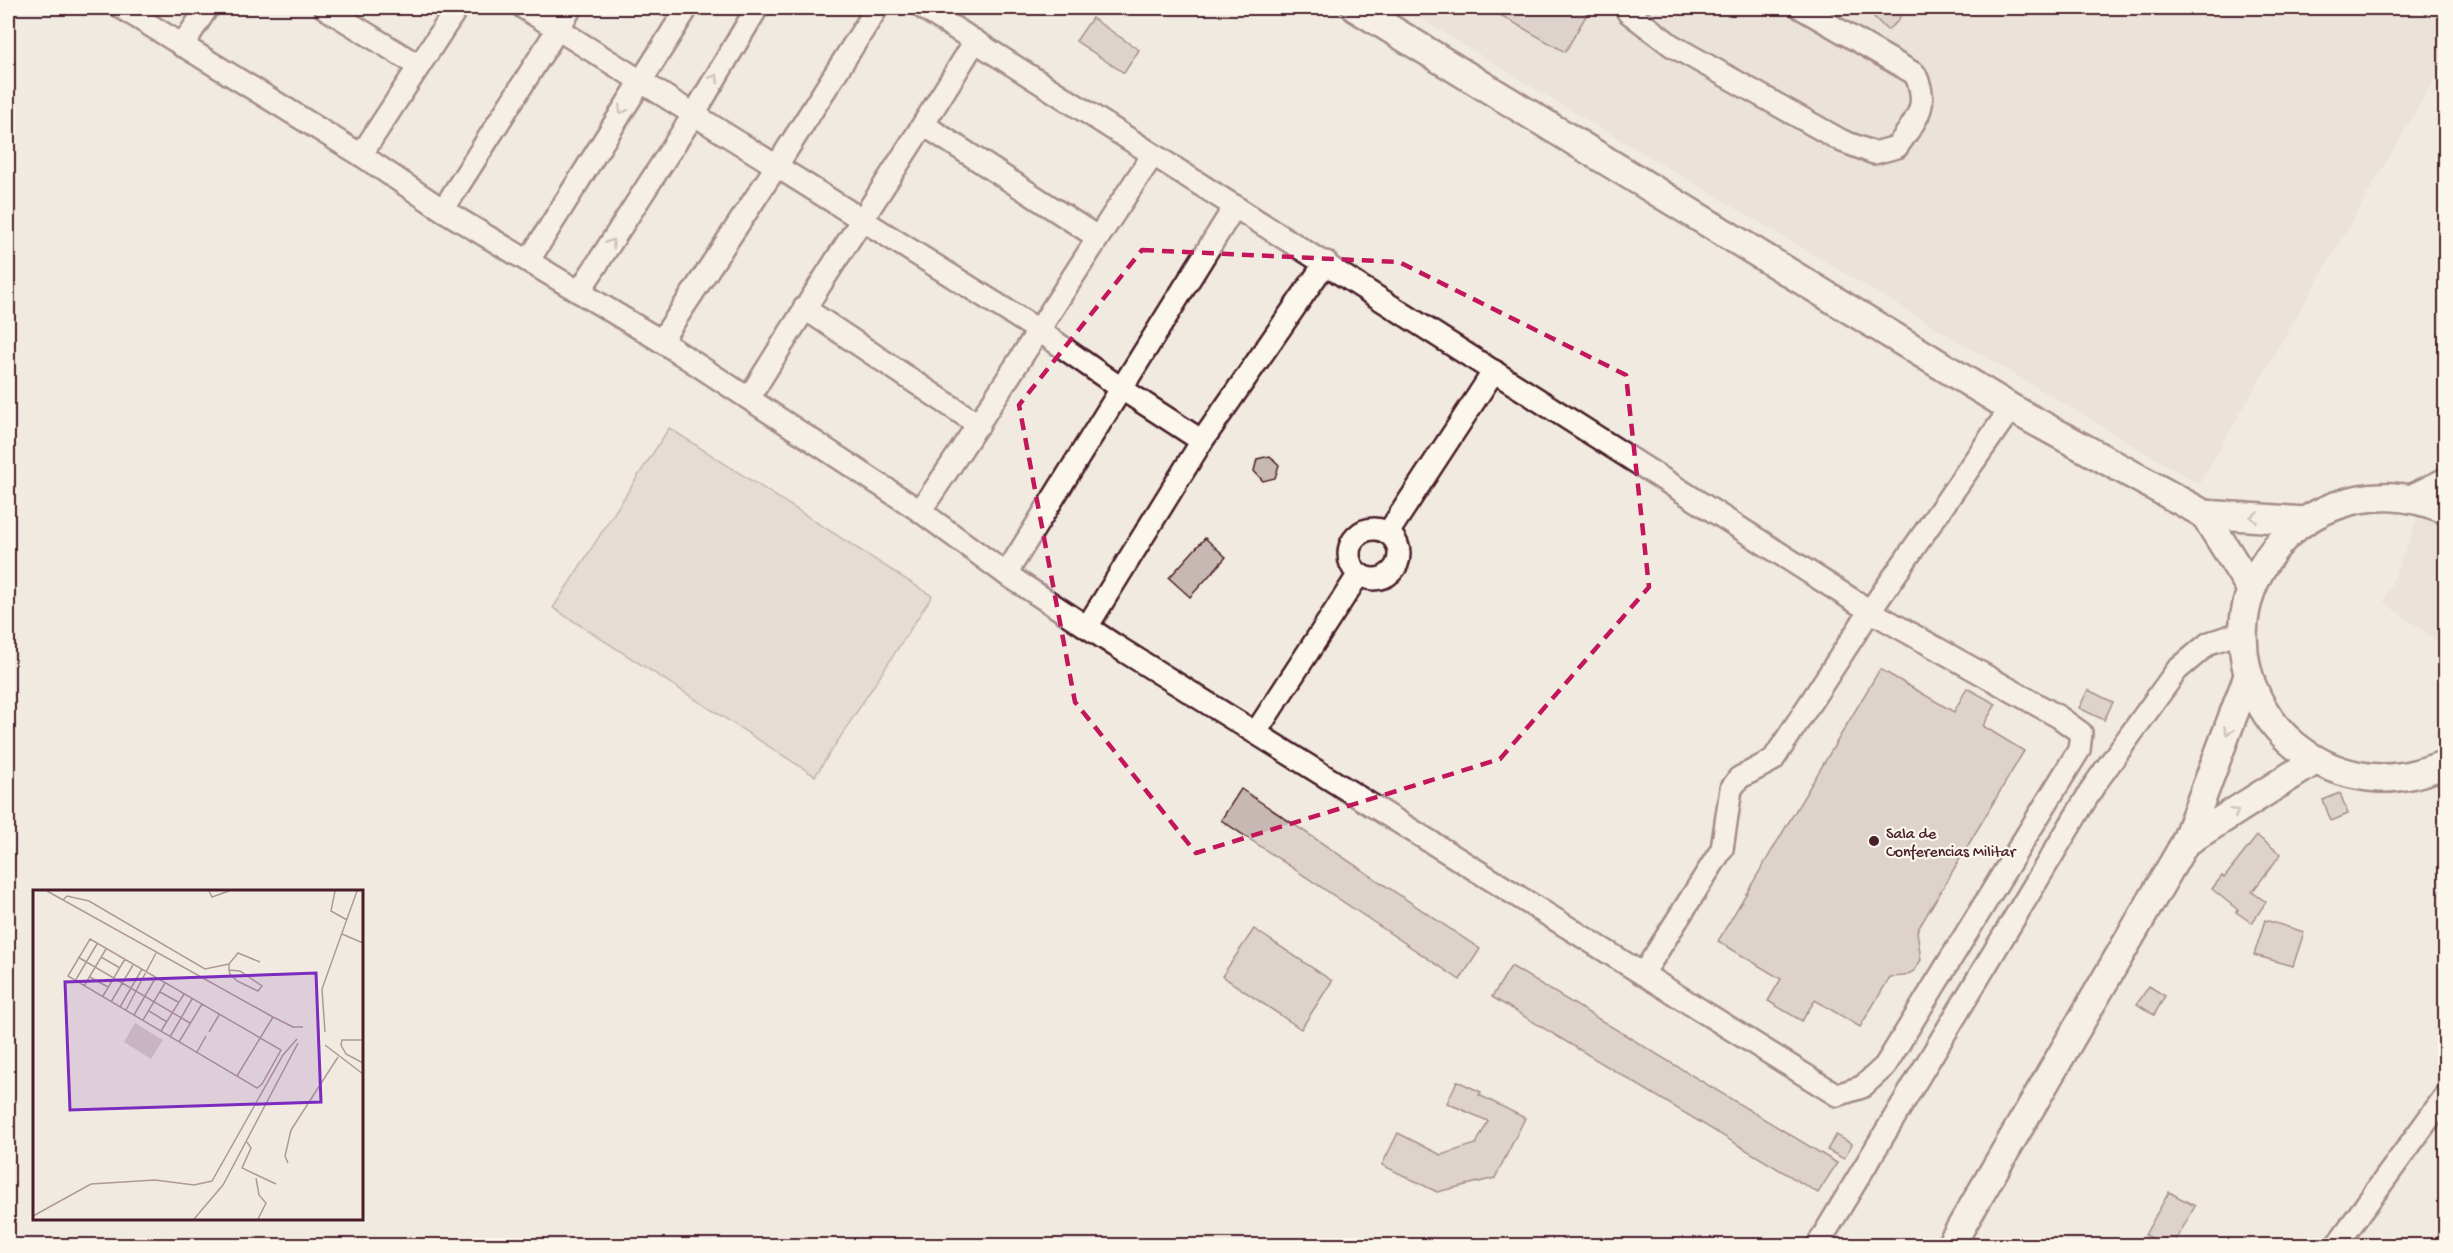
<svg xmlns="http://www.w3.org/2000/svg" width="2453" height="1253" font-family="'Gochi Hand',sans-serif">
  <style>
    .built { fill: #e4dbd2 }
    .green { fill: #d8ccc6; stroke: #917678; stroke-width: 1.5 }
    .building { fill: #c8b8b3; stroke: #4a1f2b; stroke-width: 1.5 }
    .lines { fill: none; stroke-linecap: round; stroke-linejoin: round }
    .minor-casing { stroke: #4a1f2b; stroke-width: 26 }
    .major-casing { stroke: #4a1f2b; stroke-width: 32 }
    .minor { stroke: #fbf7ec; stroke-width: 21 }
    .major { stroke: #fbf7ec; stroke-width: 27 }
    .oneway { stroke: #ab9695 }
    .marked { fill: none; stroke: #c2185b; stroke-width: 4.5; stroke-dasharray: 12 8; stroke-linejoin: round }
    .poi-dot { fill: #4a1f2b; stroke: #fbf7ec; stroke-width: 2 }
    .labels { text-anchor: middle; stroke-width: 4.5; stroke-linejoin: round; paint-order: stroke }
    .poi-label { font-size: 16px; fill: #4a1f2b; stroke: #fbf7ec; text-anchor: start }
    .inset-road { fill: none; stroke: #ae9998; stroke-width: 1.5 }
    .view { fill: #7b2cbf; fill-opacity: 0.15; stroke: #7b2cbf; stroke-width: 3 }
    .inset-edge { fill: none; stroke: #4a1f2b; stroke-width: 3 }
  </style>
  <rect width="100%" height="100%" fill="#f0eae0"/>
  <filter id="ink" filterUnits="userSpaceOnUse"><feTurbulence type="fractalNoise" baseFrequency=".0167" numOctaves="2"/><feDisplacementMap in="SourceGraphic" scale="12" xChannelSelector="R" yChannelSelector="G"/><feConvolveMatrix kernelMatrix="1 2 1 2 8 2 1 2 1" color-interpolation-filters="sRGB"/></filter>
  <g filter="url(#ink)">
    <g class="built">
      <path d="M1404 8H2445L2446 59 2199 484 1537 90Z"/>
      <path d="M2445 453V647L2384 602Z"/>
    </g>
    <path class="green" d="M669 428 932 596 815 776 553 608Z"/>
    <g class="building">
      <path d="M1488 8H1576L1587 14 1565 52Z"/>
      <path d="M1865 8H1905L1897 22 1887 30Z"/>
      <path d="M1092 18 1139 50 1124 73 1076 41Z"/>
      <path d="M1270 456 1279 465 1275 478 1263 481 1254 471 1257 459Z"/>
      <path d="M1205 538 1226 557 1190 597 1169 578Z"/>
      <path d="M1880 669 1954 712 1967 688 1996 704 1983 726 2024 751 1917 931 1921 960 1914 971 1904 976 1890 977 1860 1027 1815 1000 1802 1021 1768 1001 1781 979 1718 941Z"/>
      <path d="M2088 690 2113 702 2104 720 2079 708Z"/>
      <path d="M1241 789 1480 949 1460 980 1221 820Z"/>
      <path d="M2340 793 2348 814 2331 821 2323 800Z"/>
      <path d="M2257 836 2281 854 2252 892 2266 902 2252 923 2236 912 2238 910 2212 889 2222 876 2224 878Z"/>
      <path d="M2265 920 2304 932 2293 966 2254 955Z"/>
      <path d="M1254 929 1332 981 1301 1029 1222 976Z"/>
      <path d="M1511 966 1837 1163 1818 1193 1492 997Z"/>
      <path d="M2149 986 2165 996 2154 1015 2137 1004Z"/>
      <path d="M1457 1081 1481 1092 1479 1095 1525 1118 1495 1178 1437 1192 1382 1165 1398 1133 1441 1155 1476 1144 1488 1121 1447 1103Z"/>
      <path d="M1836 1135 1852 1144 1844 1159 1827 1150Z"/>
      <path d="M2169 1192 2195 1206 2173 1245H2163L2145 1235Z"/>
    </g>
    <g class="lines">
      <g class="minor-casing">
        <g id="minor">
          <path d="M122 8 361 155 443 210 661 341 920 511 1006 574 1116 646 1837 1095 1862 1087 1885 1066 2079 750 2081 733 2059 717 1870 611 923 8"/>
          <path d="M325 8 419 66"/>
          <path d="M524 8 1038 330 1122 389 1202 441"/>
          <path d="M1626 8 1628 12 1671 45 1842 141 1874 153 1897 147C1915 120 1931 107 1915 74L1801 8"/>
          <path d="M182 46 207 8"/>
          <path d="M924 125 1097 237"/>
          <path d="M361 155 457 8"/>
          <path d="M443 210 571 8"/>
          <path d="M529 260 687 8"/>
          <path d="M579 292 694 114 757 8"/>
          <path d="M804 308 979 425"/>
          <path d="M661 341 776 167 877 8"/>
          <path d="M749 398C822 278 902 162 975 41"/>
          <path d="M920 511C1001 394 1073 272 1153 155"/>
          <circle cx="1374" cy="554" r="25"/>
          <path d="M1388 533 1494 371"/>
          <path d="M1006 574 1235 206"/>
          <path d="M1087 627 1202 441 1326 262"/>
          <path d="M1256 732 1359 574"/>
          <path d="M1643 974 1722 849 1731 789 1739 778 1773 760 1870 611 2011 408"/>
          <path d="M1817 1246 2095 784 2177 670 2209 643 2243 632"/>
          <path d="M2336 1246 2446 1095"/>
        </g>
      </g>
      <g class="major-casing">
        <g id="major">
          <path d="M1356 8 2011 408 2204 514 2305 521"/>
          <path d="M2411 499 2446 482"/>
          <path d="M2446 510C2410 494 2371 492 2335 506 2308 516 2284 534 2268 558 2205 650 2269 772 2379 778 2402 779 2424 772 2446 764"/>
          <path d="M2204 514 2251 589"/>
          <path d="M2185 843 2316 760"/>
          <path d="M1950 1246 2185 843 2248 676"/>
        </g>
      </g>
      <use href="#minor" class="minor"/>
      <use href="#major" class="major"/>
    </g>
    <defs><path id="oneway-chevron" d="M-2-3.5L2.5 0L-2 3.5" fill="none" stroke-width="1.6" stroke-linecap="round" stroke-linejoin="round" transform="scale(1.5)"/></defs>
    <g class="oneway">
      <use href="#oneway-chevron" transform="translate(715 78) rotate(-59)"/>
      <use href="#oneway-chevron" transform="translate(622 110) rotate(122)"/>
      <use href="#oneway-chevron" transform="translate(611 243) rotate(-57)"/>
      <use href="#oneway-chevron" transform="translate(2254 517) rotate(-176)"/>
      <use href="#oneway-chevron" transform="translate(2228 731) rotate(111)"/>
      <use href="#oneway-chevron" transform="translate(2235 812) rotate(-32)"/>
    </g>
  </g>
  <path d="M0 0H2453V1253H0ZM1142 250 1399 262 1626 375 1649 587 1500 759 1196 853 1075 702 1019 405Z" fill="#f0eae0" fill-opacity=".55" fill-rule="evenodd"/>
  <path class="marked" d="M1142 250 1399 262 1626 375 1649 587 1500 759 1196 853 1075 702 1019 405Z"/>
  <circle class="poi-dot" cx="1874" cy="841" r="6"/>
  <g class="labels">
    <g class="poi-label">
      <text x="1886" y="838">Sala de<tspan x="1886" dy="18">Conferencias Militar</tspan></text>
    </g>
  </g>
  <g transform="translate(33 890)">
    <rect width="330" height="330" fill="#f0eae0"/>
    <path d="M102 133 130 150 118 169 91 152Z" fill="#d8ccc6"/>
    <path class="inset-road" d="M14 1 240 127 260 137H270M176 1 179 7 196 1M302 1 298 21 314 30M30 10 34 6 56 11 172 79 196 74 205 63 227 72M309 44 330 53M57 49 248 160 229 194 224 198 35 86ZM45 67 157 133M68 67 87 78M196 74V80L197 84 204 91 225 101 229 96 207 81 196 80M57 87 75 97M42 91 64 54M51 96 73 59M127 102 145 112M70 106 92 69M78 112 100 75M87 117 109 79M93 120 123 63M116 121 134 132M101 125 123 87M110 130 132 93M128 141 151 104M176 142 186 125M292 142 289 99 324 1M137 147 159 109M330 150H309L308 155 313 164 330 173M146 152 169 114M292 155 330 184M164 162 173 146M204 186 240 127M214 252 218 258 209 278 243 294M255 273 252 266 258 240 305 167M223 288 226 305 233 313 225 329M0 326 58 294 122 290 161 295 179 291 250 165 264 149M161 329 190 295 265 153"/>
    <path class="view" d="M283 83 288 212 37 220 32 92Z"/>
    <rect width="330" height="330" class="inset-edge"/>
  </g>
  <rect width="2453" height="1253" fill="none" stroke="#fbf7ec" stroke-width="30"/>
  <rect x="15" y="15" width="2423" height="1223" fill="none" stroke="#4a1f2b" stroke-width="2" filter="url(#ink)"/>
</svg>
